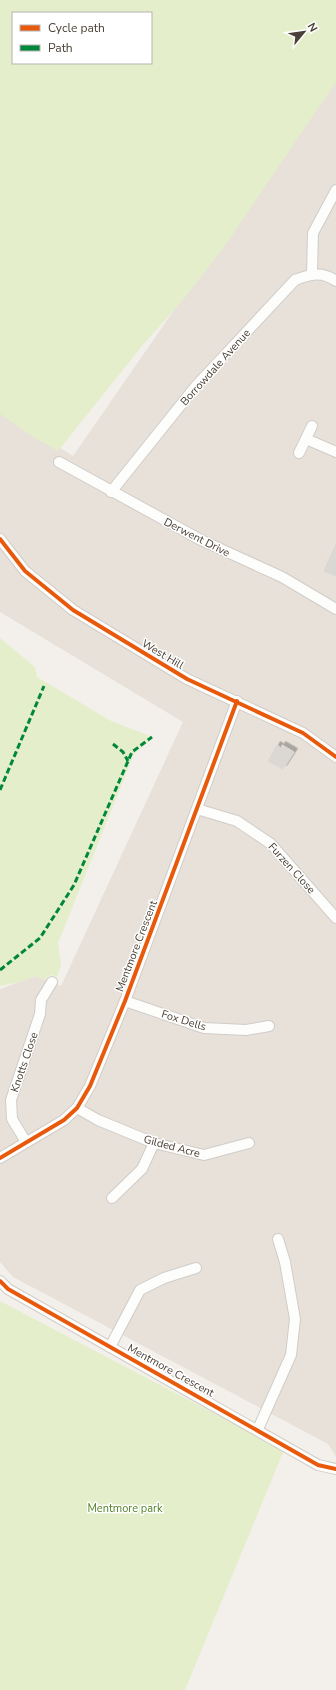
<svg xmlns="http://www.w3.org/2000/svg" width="336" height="1690" font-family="'Nunito Sans',sans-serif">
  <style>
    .residential { fill: #e7e1d9 }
    .green { fill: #e4eeca; fill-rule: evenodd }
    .building { fill: #dbd7d2; stroke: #dbd7d2; filter: url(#shadow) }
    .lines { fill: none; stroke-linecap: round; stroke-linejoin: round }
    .street-casing { stroke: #d0ccc8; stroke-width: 12 }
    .street { stroke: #fdfdfc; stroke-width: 10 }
    .quiet { stroke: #00873e; stroke-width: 3; stroke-dasharray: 6 3; stroke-linecap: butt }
    .cycleway-casing { stroke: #fff; stroke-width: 6 }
    .cycleway { stroke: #e8590c; stroke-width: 4 }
    .labels { text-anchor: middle; stroke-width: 3; stroke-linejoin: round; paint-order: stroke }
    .street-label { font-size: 11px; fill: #4a4136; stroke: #fff }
    .park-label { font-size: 11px; fill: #518224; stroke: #fff }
  </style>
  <defs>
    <filter id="shadow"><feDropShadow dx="3.5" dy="-3.5" stdDeviation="0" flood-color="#0004"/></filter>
  </defs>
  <rect width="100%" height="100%" fill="#f3f0ec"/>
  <path class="residential" d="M336 76V1457L328 1444 13 1277 0 1262V989L36 976 61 986 183 722 0 612V410L73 456Z"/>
  <g class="green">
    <path d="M0 0H336V82L224 247 182 301 142 346 58 451 35 438 0 414ZM13 13H151V63H13Z"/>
    <path d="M0 638 35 667 37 677 111 721 150 736 151 740 134 754 58 943 61 965 57 977 51 975 44 980 36 976 20 982 0 986Z"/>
    <path d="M0 1301 284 1450 185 1690H0Z"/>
  </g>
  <g class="building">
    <path d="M336 544V576L324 571Z"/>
    <path d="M277 745 281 748 282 745 294 752 283 769 268 761Z"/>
  </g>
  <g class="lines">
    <g class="street-casing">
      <g id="street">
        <path d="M312 274 313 233 336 190"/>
        <path d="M306 439 336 452"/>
        <path d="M299 453 312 426"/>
        <path d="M59 462 201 540 282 577 336 609"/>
        <path d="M111 492 196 386 295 280C310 274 322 271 336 281"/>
        <path d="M0 539 25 571 73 610 187 679 303 733 336 757"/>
        <path d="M197 809 237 821 271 844 336 918"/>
        <path d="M125 1001 204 1028 246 1030 269 1026"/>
        <path d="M77 1108 98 1120 154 1143 204 1155 249 1143"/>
        <path d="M26 1142 12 1119 11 1100 40 1014 41 1000 52 982"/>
        <path d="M0 1158 64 1120 77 1108 90 1086 125 1001 237 701"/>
        <path d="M112 1198 142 1169 154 1143"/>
        <path d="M0 1281 8 1289 318 1465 336 1469"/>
        <path d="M110 1347 140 1290 164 1278 196 1268"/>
        <path d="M258 1429 291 1355 295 1319 285 1262 278 1239"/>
      </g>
    </g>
    <use href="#street" class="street"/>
    <g class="quiet">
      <path d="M113 744 123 752 128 761"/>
      <path d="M0 790 44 686"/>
      <path d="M0 970 40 938 74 885 132 752 152 737"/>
    </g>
    <g class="cycleway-casing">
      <g id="cycleway">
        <path d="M0 539 25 571 73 610 187 679 303 733 336 757"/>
        <path d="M0 1158 64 1120 77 1108 90 1086 125 1001 237 701"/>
        <path d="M0 1281 8 1289 318 1465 336 1469"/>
      </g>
    </g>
    <use href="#cycleway" class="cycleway"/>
  </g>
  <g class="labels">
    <g class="street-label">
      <text transform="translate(215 367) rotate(-48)" y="4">Borrowdale Avenue</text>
      <text transform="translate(197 537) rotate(27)" y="4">Derwent Drive</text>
      <text transform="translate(163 654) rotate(31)" y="4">West Hill</text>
      <text transform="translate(292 868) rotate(48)" y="4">Furzen Close</text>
      <text transform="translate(136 946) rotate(-69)" y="4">Mentmore Crescent</text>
      <text transform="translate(184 1020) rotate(17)" y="4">Fox Dells</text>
      <text transform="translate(24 1062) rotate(-71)" y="4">Knotts Close</text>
      <text transform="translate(172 1146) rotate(15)" y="4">Gilded Acre</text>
      <text transform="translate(171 1370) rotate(29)" y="4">Mentmore Crescent</text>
    </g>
    <g class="park-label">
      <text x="125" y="1512">Mentmore park</text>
    </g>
  </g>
  <rect x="12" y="12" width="140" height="52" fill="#ffffff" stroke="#b7b3af"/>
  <rect x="20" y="25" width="20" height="6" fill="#e8590c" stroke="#b7b3af"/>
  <text x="48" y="32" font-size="12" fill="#4a4136">Cycle path</text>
  <rect x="20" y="45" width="20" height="6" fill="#00873e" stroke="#b7b3af"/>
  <text x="48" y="52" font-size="12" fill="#4a4136">Path</text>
  <g transform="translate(304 32) rotate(61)" stroke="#ffffff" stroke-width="3" paint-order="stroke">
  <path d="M0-3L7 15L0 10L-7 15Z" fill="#4a4136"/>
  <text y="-6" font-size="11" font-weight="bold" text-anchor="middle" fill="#4a4136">N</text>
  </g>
</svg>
